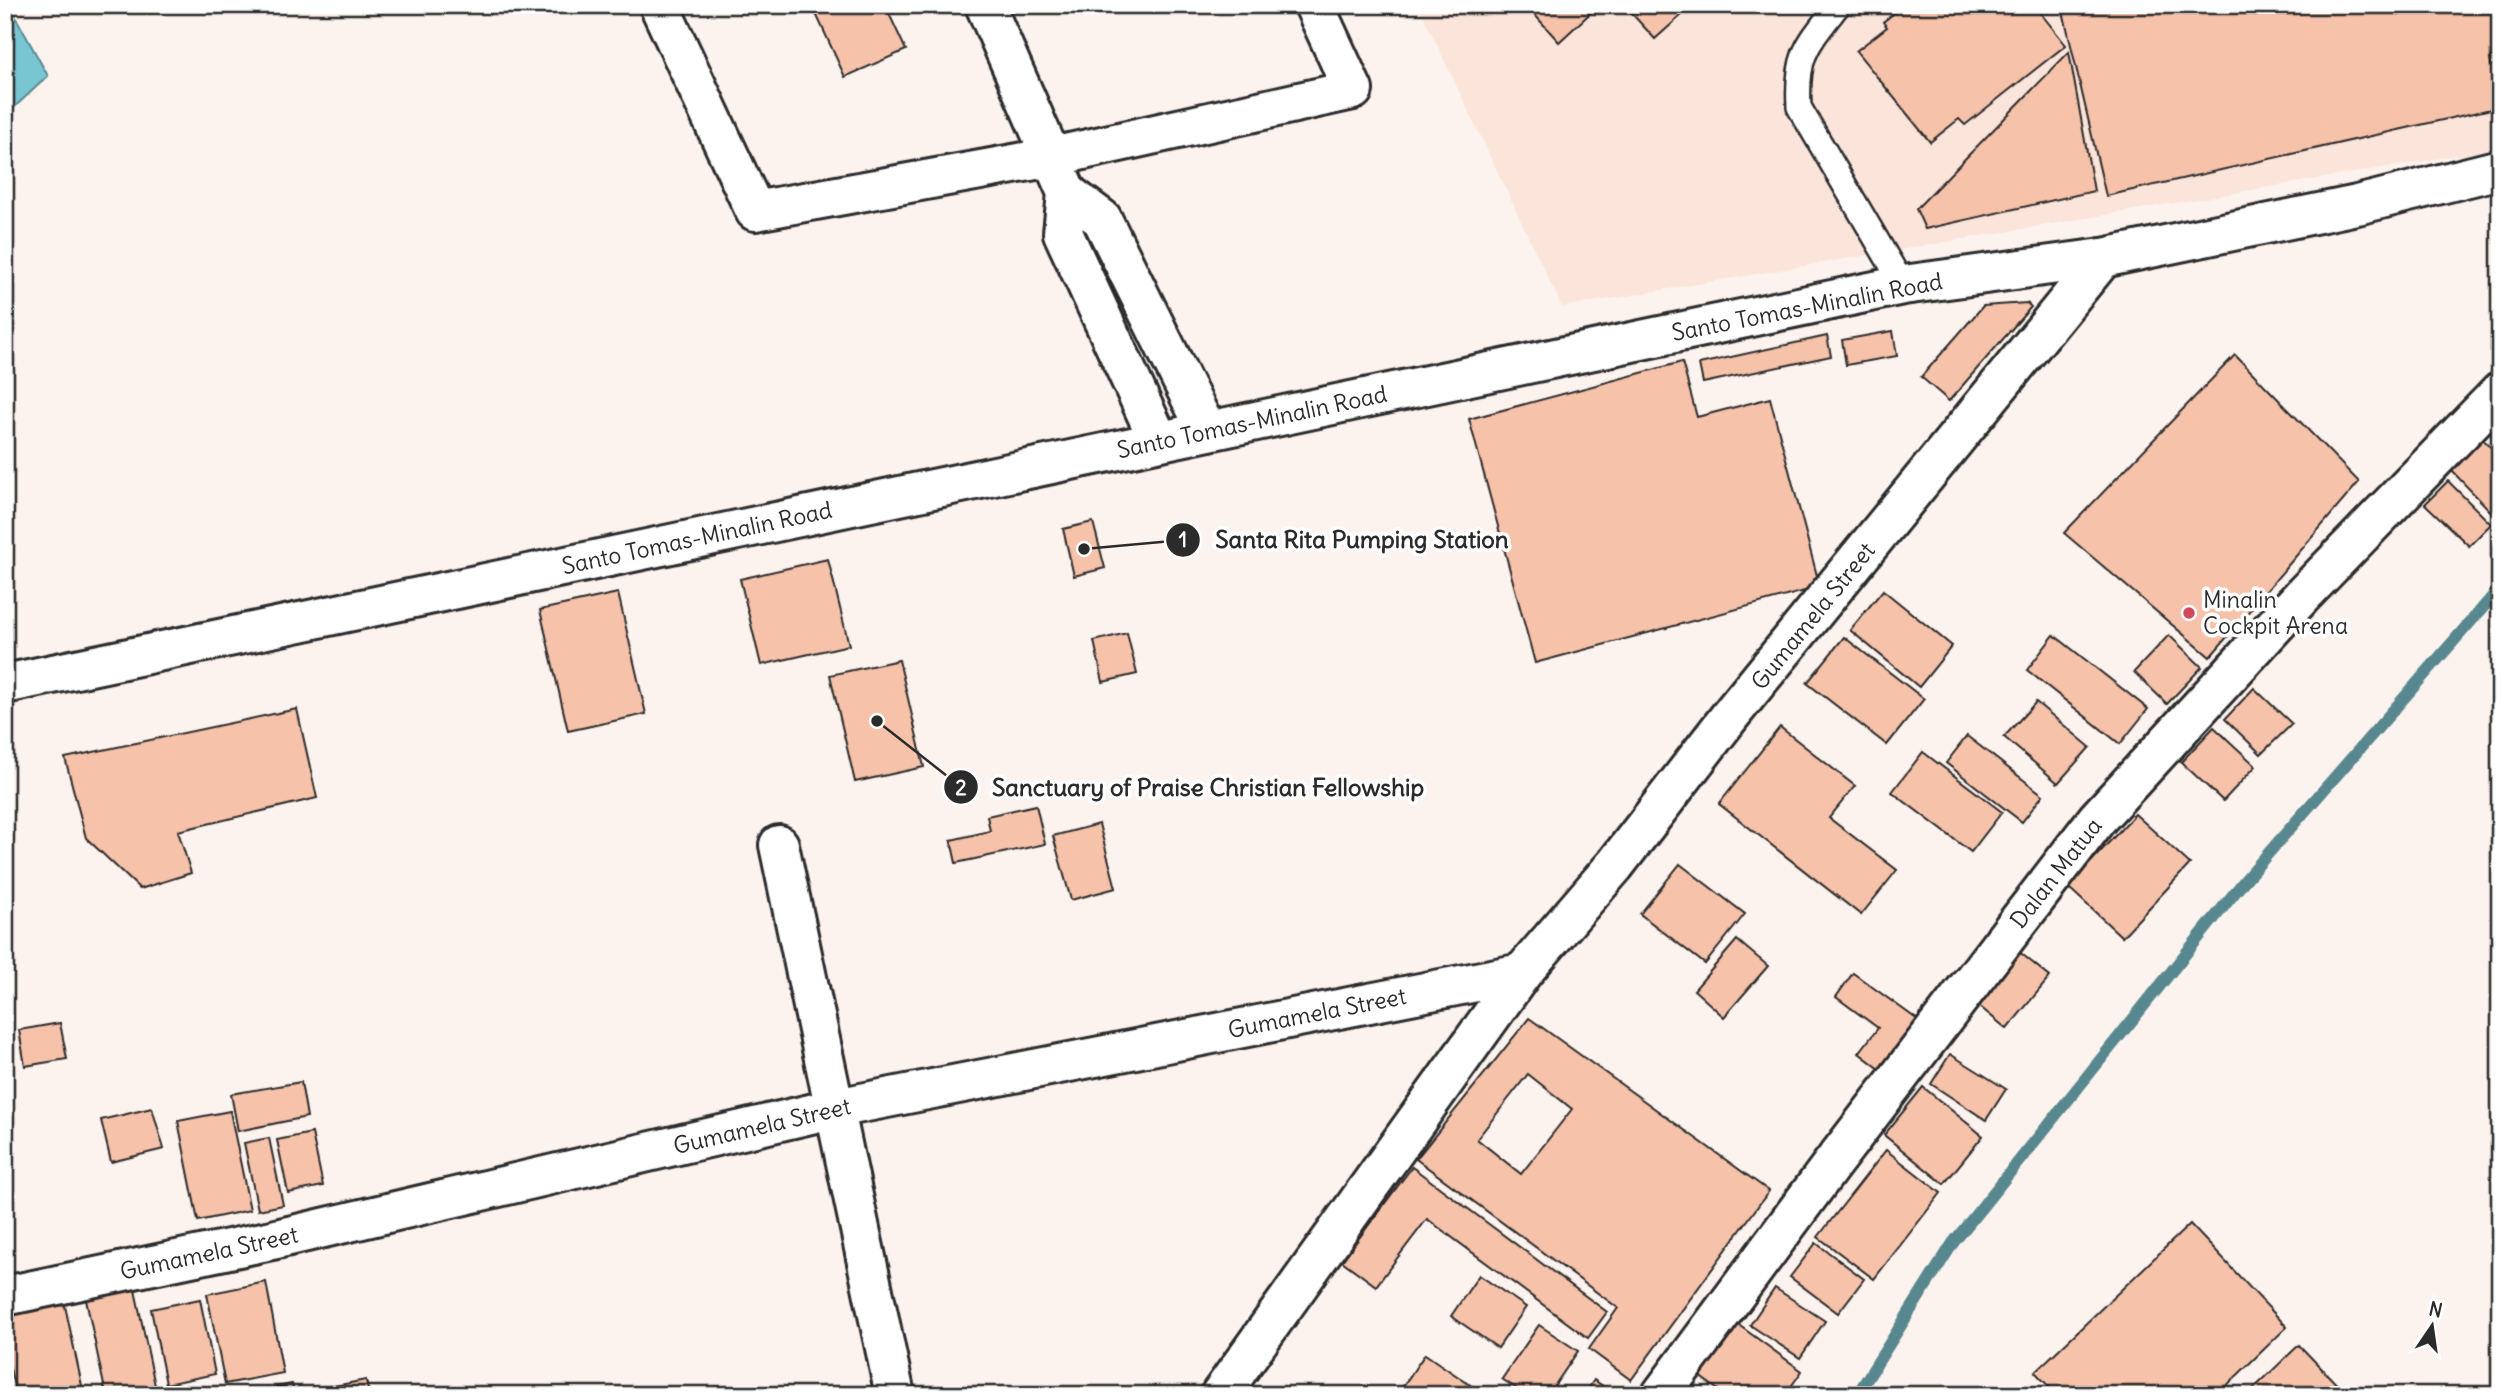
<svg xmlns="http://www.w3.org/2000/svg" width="2505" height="1400" font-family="Delius,sans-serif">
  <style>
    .built { fill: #fbe4da }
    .water { fill: #77c6d2; stroke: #59888f; stroke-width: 2 }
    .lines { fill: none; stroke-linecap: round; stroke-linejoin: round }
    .stream { stroke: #59888f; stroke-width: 12 }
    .building { fill: #f7c2aa; stroke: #2b2b2b; stroke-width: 2; fill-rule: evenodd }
    .lane-casing { stroke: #2b2b2b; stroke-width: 28 }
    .street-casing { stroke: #2b2b2b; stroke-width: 44 }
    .secondary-casing { stroke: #2b2b2b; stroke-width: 44 }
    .lane { stroke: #fff; stroke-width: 23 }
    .street { stroke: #fff; stroke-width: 38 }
    .secondary { stroke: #fff; stroke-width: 38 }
    .poi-dot { fill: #d1495b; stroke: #fff; stroke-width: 2.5 }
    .labels { text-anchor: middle; stroke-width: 7; stroke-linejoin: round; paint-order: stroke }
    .street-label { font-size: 23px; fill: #2b2b2b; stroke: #fff }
    .poi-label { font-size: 23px; fill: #2b2b2b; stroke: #fff; text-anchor: start }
    .leader { fill: none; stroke: #2b2b2b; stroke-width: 2.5 }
    .callout-dot { fill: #2b2b2b; stroke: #fff; stroke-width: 2.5 }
    .mark-label { font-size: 21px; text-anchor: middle; font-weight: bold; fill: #fff }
    .callout-label { font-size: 24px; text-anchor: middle; font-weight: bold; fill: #2b2b2b; stroke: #fff; stroke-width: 7; stroke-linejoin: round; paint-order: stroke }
  </style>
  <rect width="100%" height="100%" fill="#fdf3ee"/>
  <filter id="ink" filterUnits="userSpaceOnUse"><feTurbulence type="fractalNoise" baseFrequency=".0143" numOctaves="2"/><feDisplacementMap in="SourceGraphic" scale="14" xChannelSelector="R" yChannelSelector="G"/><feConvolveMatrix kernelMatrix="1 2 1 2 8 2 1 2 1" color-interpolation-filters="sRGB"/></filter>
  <g filter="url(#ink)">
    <path class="built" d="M1418 5H2500V148L1562 307Z"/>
    <path class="water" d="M5 5H9L48 76 5 116Z"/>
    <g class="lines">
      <path class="stream" d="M1857 1395 1953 1243 2245 880 2500 588"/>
    </g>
    <g class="building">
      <path d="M812 5H885L906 50 845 77Z"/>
      <path d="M1526 5H1599L1559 42Z"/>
      <path d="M1624 5H1693L1655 39Z"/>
      <path d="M1904 5H2034L2066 45 1965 125 1959 119 1930 142 1856 51 1887 27 1883 22Z"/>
      <path d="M2089 5H2500V57L2490 59 2500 107 2106 196 2063 11Z"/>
      <path d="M2069 52 2094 191 1925 229 1916 209Z"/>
      <path d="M2027 303 2031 307 1949 401 1921 377 1983 306Z"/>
      <path d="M1893 331 1897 356 1846 365 1842 340Z"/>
      <path d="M1827 336 1831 356 1703 383 1699 364Z"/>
      <path d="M2235 355 2359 482 2210 657 2064 533Z"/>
      <path d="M1682 362 1697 417 1770 398 1820 587 1535 663 1469 419Z"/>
      <path d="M2500 408V444L2482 424Z"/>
      <path d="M2482 438 2500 457 2499 520 2450 469Z"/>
      <path d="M2448 481 2491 524 2469 546 2425 504Z"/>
      <path d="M1093 522 1105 568 1074 576 1063 529Z"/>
      <path d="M828 559 849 645 761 665 740 579Z"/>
      <path d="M1883 590 1952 646 1919 687 1850 630Z"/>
      <path d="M618 593 646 714 568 731 540 610Z"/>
      <path d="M1127 633 1137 674 1103 682 1094 641Z"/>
      <path d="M2054 635 2148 709 2120 744 2027 670Z"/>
      <path d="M2169 635 2202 667 2167 704 2134 672Z"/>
      <path d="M1844 637 1924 699 1887 745 1807 683Z"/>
      <path d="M899 660 924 767 855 782 830 675Z"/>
      <path d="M2254 688 2292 724 2261 754 2225 719Z"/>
      <path d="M2036 702 2090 747 2058 783 2004 737Z"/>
      <path d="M297 709 317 798 178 831 191 873 140 889 86 838 65 758Z"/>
      <path d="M1780 727 1855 786 1829 818 1897 870 1861 915 1719 804Z"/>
      <path d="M2214 727 2256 766 2223 801 2181 762Z"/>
      <path d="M1967 736 2043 795 2022 822 1946 763Z"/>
      <path d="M1923 752 2002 812 1971 852 1892 792Z"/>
      <path d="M1036 805 1045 844 956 863 951 840 990 831 987 816Z"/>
      <path d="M2135 814 2190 864 2122 937 2068 887Z"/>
      <path d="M1099 824 1116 888 1071 900 1053 836Z"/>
      <path d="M1680 864 1745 914 1705 964 1640 914Z"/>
      <path d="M1737 940 1768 966 1724 1017 1694 990Z"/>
      <path d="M2017 950 2050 977 2007 1029 1974 1002Z"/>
      <path d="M1853 973 1922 1023 1885 1073 1859 1053 1878 1028 1836 997Z"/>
      <path d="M1529 1018 1769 1191 1631 1380 1589 1349 1618 1308 1416 1159ZM1528 1074 1572 1109 1521 1174 1477 1139Z"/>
      <path d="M60 1023 67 1059 25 1066 19 1030Z"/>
      <path d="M1950 1054 2006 1089 1986 1120 1931 1084Z"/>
      <path d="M301 1082 307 1117 238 1131 231 1094Z"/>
      <path d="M1923 1087 1983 1136 1944 1184 1884 1135Z"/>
      <path d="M152 1108 164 1149 111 1162 101 1120Z"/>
      <path d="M230 1111 250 1210 198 1221 178 1121Z"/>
      <path d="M312 1133 323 1186 288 1193 277 1140Z"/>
      <path d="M269 1138 283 1205 258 1210 244 1143Z"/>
      <path d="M1886 1150 1941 1193 1874 1279 1818 1237Z"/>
      <path d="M1412 1167 1607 1312 1588 1338 1427 1219 1376 1286 1342 1261Z"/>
      <path d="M2190 1224 2287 1327 2217 1395H2057L2035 1372Z"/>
      <path d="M1816 1243 1864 1279 1838 1313 1790 1277Z"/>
      <path d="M1479 1275 1526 1307 1498 1348 1451 1316Z"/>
      <path d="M266 1282 283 1373 225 1384 207 1294Z"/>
      <path d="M134 1285 157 1395H106L85 1295Z"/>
      <path d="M1775 1288 1825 1321 1800 1358 1750 1325Z"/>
      <path d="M200 1299 215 1374 166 1384 151 1309Z"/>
      <path d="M64 1301 84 1395H16L5 1346V1313Z"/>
      <path d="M1729 1318 1802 1371 1785 1395H1725L1691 1370Z"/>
      <path d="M1539 1325 1578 1351 1548 1395H1526L1502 1379Z"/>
      <path d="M2299 1345 2347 1395H2247Z"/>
      <path d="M1425 1354 1476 1389 1472 1395H1397Z"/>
      <path d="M366 1380 369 1395H309L308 1391Z"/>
      <path d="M1594 1380 1616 1395H1584Z"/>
      <path d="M292 1384 295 1395H241V1394Z"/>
    </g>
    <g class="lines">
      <g class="lane-casing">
        <path id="lane" d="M1838 5C1807 46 1796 53 1799 107L1903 285"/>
      </g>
      <g class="street-casing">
        <g id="street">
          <path d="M659 5 755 211 1052 157 1353 90 1314 5"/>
          <path d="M985 5 1067 193 1063 233 1159 441"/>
          <path d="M1067 193 1102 219 1207 431"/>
          <path d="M779 845 895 1395"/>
          <path d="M5 1296 272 1240 836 1108 1522 973"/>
          <path d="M1220 1395 1522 973 1615 865 1733 712 2103 258"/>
          <path d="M1661 1395 1832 1164 2097 819 2301 597 2500 392"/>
        </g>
      </g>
      <g class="secondary-casing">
        <path id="secondary" d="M5 684 1903 285 2103 258 2357 205 2500 169"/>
      </g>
      <use href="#lane" class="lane"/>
      <use href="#street" class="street"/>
      <use href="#secondary" class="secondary"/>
    </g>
  </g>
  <circle class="poi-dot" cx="2189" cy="613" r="7"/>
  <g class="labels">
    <g class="street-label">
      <text transform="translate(1807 307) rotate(-11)" y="8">Santo Tomas-Minalin Road</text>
      <text transform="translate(1252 422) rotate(-12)" y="8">Santo Tomas-Minalin Road</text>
      <text transform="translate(697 538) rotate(-12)" y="8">Santo Tomas-Minalin Road</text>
      <text transform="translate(1813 616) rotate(-51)" y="8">Gumamela Street</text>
      <text transform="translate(2056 873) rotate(-52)" y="8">Dalan Matua</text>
      <text transform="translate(1317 1013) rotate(-11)" y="8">Gumamela Street</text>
      <text transform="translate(762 1126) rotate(-13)" y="8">Gumamela Street</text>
      <text transform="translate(209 1253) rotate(-12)" y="8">Gumamela Street</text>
    </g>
    <g class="poi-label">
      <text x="2203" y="608">Minalin<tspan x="2203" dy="26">Cockpit Arena</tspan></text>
    </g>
  </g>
  <path class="leader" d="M1084 549L1183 540M877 721L961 787"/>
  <g class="callout-dot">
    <circle cx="1084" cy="549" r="7"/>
    <circle cx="877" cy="721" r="7"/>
    <circle cx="1183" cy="540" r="18"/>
    <circle cx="961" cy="787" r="18"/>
  </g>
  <g class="mark-label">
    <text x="1183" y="547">1</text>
    <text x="961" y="795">2</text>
  </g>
  <g class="callout-label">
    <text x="1362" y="548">Santa Rita Pumping Station</text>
    <text x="1208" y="796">Sanctuary of Praise Christian Fellowship</text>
  </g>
  <rect width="2505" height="1400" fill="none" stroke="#fff" stroke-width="28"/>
  <rect x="14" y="14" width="2477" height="1372" fill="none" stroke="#2b2b2b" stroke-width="2.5" filter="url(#ink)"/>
  <g transform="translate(2432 1326) rotate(13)" stroke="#ffffff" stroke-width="5" paint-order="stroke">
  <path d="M0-5L12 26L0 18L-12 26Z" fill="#2b2b2b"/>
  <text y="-10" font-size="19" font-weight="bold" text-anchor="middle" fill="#2b2b2b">N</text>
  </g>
</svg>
